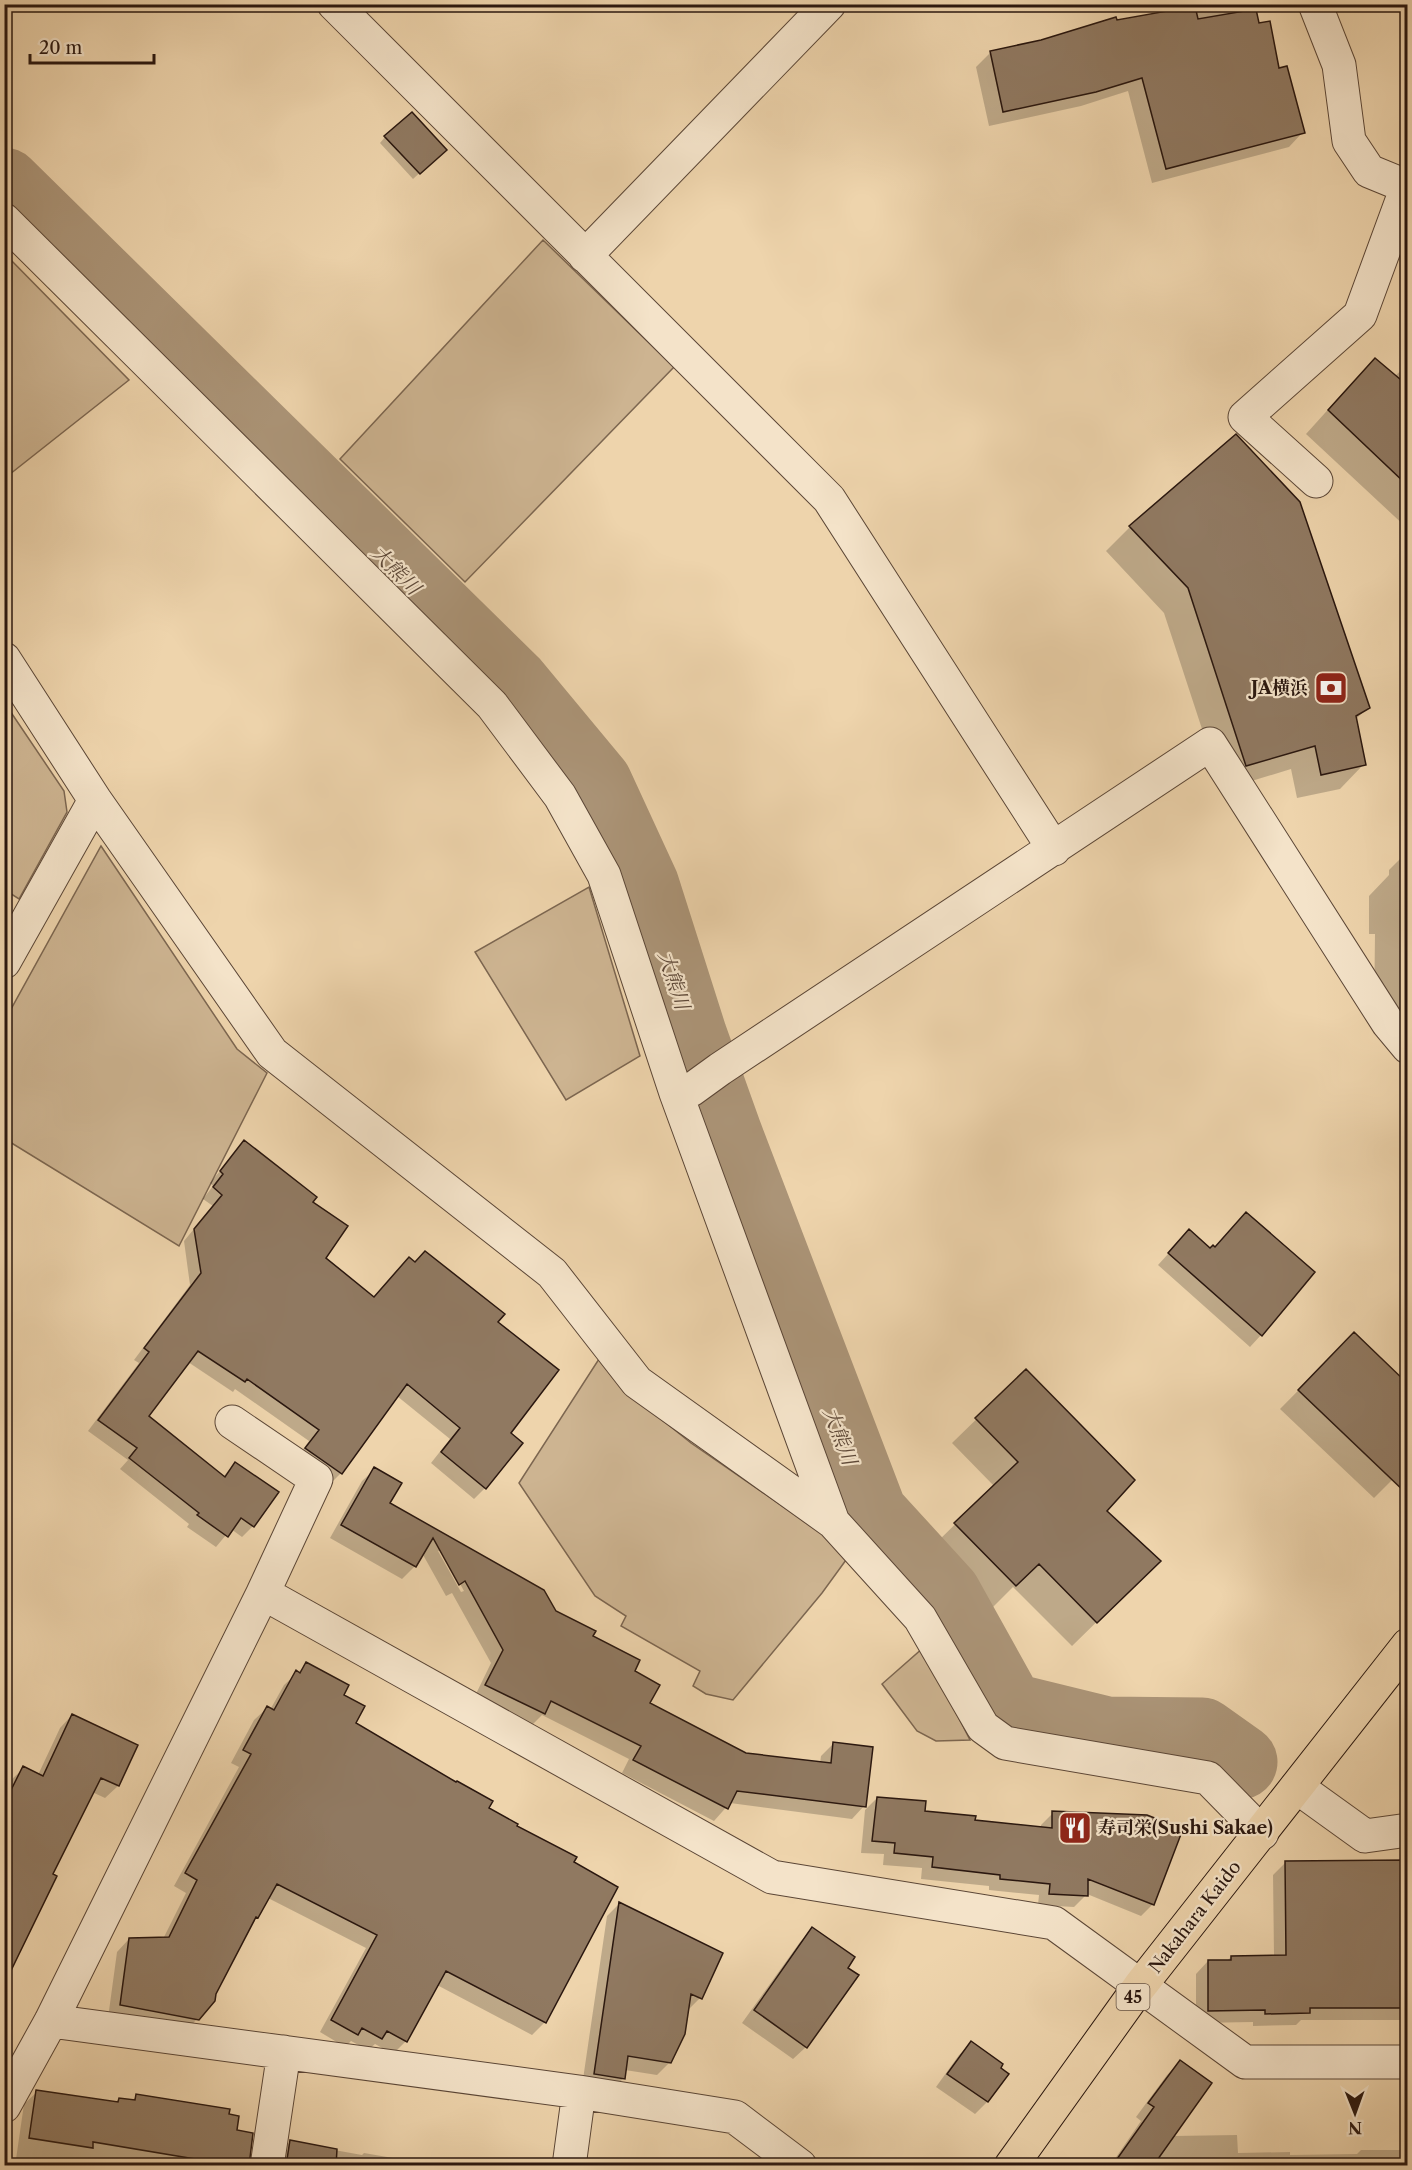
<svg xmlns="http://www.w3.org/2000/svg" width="1412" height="2170" viewBox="0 0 1412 2170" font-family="'Libre Caslon Text','Noto Serif JP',serif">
  <rect width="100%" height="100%" fill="#eed4ac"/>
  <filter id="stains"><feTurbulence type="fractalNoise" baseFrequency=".00333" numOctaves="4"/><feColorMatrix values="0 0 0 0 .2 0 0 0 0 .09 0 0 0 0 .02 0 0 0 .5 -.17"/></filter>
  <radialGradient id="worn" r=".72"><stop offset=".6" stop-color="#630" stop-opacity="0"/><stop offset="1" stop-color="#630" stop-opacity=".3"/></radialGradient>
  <path fill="#cdb491" stroke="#7c6650" stroke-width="1.5" d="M543 240 674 367 465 582 340 459Z
    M5 254 129 380 5 478Z
    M4 702 64 791 67 812 19 899 5 890Z
    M101 846 237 1049 267 1073 179 1246 5 1139V1020Z
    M589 887 640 1056 566 1100 475 952Z
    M599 1359 631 1395 691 1443 823 1534 846 1560 822 1593 733 1700 706 1694 693 1686 700 1671 621 1626 626 1616 595 1596 519 1483Z
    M923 1648 970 1740 936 1741 917 1731 882 1684Z"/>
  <path fill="#0003" fill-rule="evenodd" d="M1191 4H1253L1258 24 1303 132 1289 147 1152 183 1128 91 1081 106 989 126 976 67 990 53 1041 42 1116 22 1192 8Z
    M385 137 439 155 413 179 380 143Z
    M1408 364V529L1306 434 1352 383 1395 376Z
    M1236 437 1368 707 1355 720 1364 764 1340 789 1297 798 1291 769 1222 790 1164 613 1106 551 1130 527Z
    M1408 851V1017H1374L1375 934H1369V896L1389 875V870Z
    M244 1142 311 1203 324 1258 373 1298 496 1322 508 1434 485 1488 474 1499 431 1463 450 1439 397 1396 341 1473 330 1484 296 1459 309 1441 235 1389 233 1392 188 1362 147 1417 223 1477 235 1463 277 1493 253 1526 242 1537 231 1529 216 1547 187 1527 189 1524 120 1469 128 1460 88 1431 139 1363 134 1360 190 1285 184 1241 213 1206 203 1199 213 1186 210 1183Z
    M1178 1243 1285 1309 1250 1347 1158 1265Z
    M1354 1334 1408 1385V1464L1374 1498 1280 1409Z
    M1026 1371 1105 1511 1159 1561 1072 1646 1013 1587 991 1609 931 1548 994 1486 952 1443Z
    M375 1469 388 1503 591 1636 633 1672 648 1704 746 1754 820 1763 821 1756 834 1743 864 1806 852 1819 730 1803 714 1821 622 1773 629 1759 542 1715 531 1726 474 1698 491 1663 452 1593 446 1596 422 1553 415 1566 402 1579 330 1538 362 1481ZM438 1551H442L464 1591 461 1592Z
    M307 1664 341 1696 354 1724 515 1827 616 1888 544 2023 532 2035 437 1985 406 2041 393 2054 375 2044 368 2050 351 2041 345 2047 320 2032 366 1948 268 1898 197 2019 185 2032 108 2018 117 1952 129 1939H163L186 1893 174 1886 239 1767 231 1763 254 1720 267 1708 270 1710 284 1685Z
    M72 1715 136 1746 118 1786 105 1798 92 1792 4 1969V1794L11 1780 24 1768 38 1775 60 1728Z
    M877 1798 923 1812 974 1822 1041 1828V1825L1053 1813 1153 1904 1141 1916 1087 1894 1074 1907 1038 1905 1039 1895 989 1890V1886L921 1879 922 1868 883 1865 884 1854 861 1853 865 1810Z
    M1408 1861V2020H1301L1296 2025 1253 2026V2022L1196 2023V1974L1208 1961H1227L1231 1957 1274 1956 1273 1875 1285 1863Z
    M619 1904 700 1998 687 2011 670 2062 657 2075 625 2070 624 2078 611 2090 582 2086 607 1916Z
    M813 1929 806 2047 793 2059 742 2023 800 1942Z
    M971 2043 1007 2074 987 2102 975 2114 936 2087 959 2055Z
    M1180 2062 1173 2136 1237 2135 1238 2153 1290 2152V2155L1357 2154 1361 2150H1408V2166H1110L1141 2121 1136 2117 1167 2075Z
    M37 2092 115 2103 119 2099 131 2101 137 2096 228 2116 248 2166H15L24 2104Z
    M290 2142 362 2155 364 2153 439 2166H276L278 2154Z"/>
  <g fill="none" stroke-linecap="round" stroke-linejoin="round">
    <path stroke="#ab9477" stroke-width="75" d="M4 185 512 684 595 784 642 886 690 1037 724 1132 870 1514 944 1595 1008 1710 1106 1734 1202 1735 1240 1762"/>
  </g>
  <path fill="#907961" stroke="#2a170f" stroke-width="1.5" d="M1195 6 1198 19 1256 9 1259 23 1270 21 1279 68 1287 66 1305 133 1166 169 1142 78 1096 92 1003 112 990 51 1041 40 1116 17 1117 20Z
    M412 112 447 150 420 174 384 136Z
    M1375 358 1407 385V485L1328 410Z
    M1236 434 1300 502 1370 708 1356 716 1366 765 1321 775 1315 746 1246 766 1188 588 1129 526Z
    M244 1140 317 1197 313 1202 348 1226 326 1258 374 1297 409 1257 415 1262 425 1251 505 1314 498 1322 559 1370 511 1433 523 1443 486 1489 441 1452 460 1428 407 1384 342 1474 305 1448 319 1430 247 1379 245 1382 198 1351 149 1416 225 1477 235 1462 279 1492 254 1527 241 1518 228 1537 197 1515 199 1513 129 1458 137 1448 98 1420 149 1352 144 1348 201 1273 194 1229 222 1195 213 1187 223 1174 220 1171Z
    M1246 1212 1315 1272 1262 1336 1168 1253 1189 1229 1210 1248 1213 1245 1215 1247Z
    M1354 1332 1407 1383V1494L1298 1390Z
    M1026 1369 1135 1480 1107 1511 1161 1561 1097 1623 1039 1564 1016 1586 954 1523 1018 1462 975 1418Z
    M374 1467 402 1483 390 1503 544 1590 556 1611 596 1631 593 1636 640 1660 635 1671 660 1685 650 1703 746 1753 831 1763 833 1742 873 1747 866 1807 737 1791 728 1809 633 1760 641 1746 551 1701 545 1714 485 1685 503 1650 465 1581 459 1585 433 1538 416 1567 341 1525Z
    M306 1662 349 1685 344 1695 365 1706 356 1723 456 1782 457 1781 493 1801 489 1808 518 1824 517 1826 577 1857 574 1862 618 1887 546 2023 446 1971 407 2042 387 2031 382 2039 362 2028 358 2035 331 2020 377 1935 277 1884 258 1918 256 1917 216 1994 215 2001 199 2020 120 2005 129 1938 169 1937 197 1880 185 1873 251 1754 243 1750 267 1706 274 1710 296 1670 300 1673Z
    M72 1714 138 1745 119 1786 101 1778 53 1874 57 1876 4 1985V1804L23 1766 43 1776Z
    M877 1797 926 1801 925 1811 976 1816 975 1820 1052 1828V1811L1147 1815 1183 1829 1154 1905 1088 1879V1896L1049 1894 1050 1884 1000 1879V1875L932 1867 933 1857 894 1853 895 1843 872 1841Z
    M1407 1860V2008H1310V2013L1265 2014V2010L1208 2011V1960H1231V1956L1286 1955 1285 1861Z
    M619 1902 723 1953 702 1999 691 1994 685 2034 671 2063 628 2056 625 2079 594 2074Z
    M812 1927 855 1957 848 1968 859 1975 807 2048 754 2010Z
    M971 2041 1003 2064 1001 2068 1009 2074 988 2102 947 2074Z
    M1180 2060 1212 2083 1153 2166H1112L1154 2107 1148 2103Z
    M36 2090 118 2102 119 2098 135 2100 136 2094 230 2109 229 2114 239 2116 237 2130 253 2133 249 2166H237L93 2142V2148L29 2138Z
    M290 2140 337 2149 336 2166H286Z"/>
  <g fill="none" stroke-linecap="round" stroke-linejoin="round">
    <defs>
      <path id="minor" d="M334 4 829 499 1054 849
        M1315 4 1339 65 1349 141 1369 171 1408 187
        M4 220 492 705 560 796 604 875 676 1093 833 1522
        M585 256 829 4
        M1316 481 1245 417 1360 315 1407 187
        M4 659 95 800 272 1053 552 1273 637 1382 833 1522 920 1618 983 1727 1005 1743 1208 1778 1262 1833
        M4 962 95 800
        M676 1093 691 1090 720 1069 1210 744 1388 1023 1408 1047
        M232 1422 316 1479 263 1593
        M1297 1787 1365 1836 1408 1830
        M51 2021 579 2092 735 2117 800 2166
        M4 2106 51 2021 263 1593 772 1877 1054 1923 1245 2062H1408
        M267 2166 284 2052
        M569 2166 579 2092"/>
      <path id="major" d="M1011 2166 1140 1986 1408 1645"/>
    </defs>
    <use href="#minor" stroke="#5b4636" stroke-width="35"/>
    <use href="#major" stroke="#2a170f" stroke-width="35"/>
    <use href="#minor" stroke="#f4e3c9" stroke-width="33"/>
    <use href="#major" stroke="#eed4ac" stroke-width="33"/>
  </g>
  <defs>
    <symbol id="bank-square" viewBox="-11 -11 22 22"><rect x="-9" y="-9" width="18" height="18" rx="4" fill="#8f2418" stroke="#f4e3c9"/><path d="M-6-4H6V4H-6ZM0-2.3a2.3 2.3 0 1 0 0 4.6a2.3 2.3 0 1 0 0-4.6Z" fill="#fff"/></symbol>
    <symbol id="restaurant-square" viewBox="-11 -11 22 22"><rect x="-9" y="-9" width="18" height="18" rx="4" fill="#8f2418" stroke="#f4e3c9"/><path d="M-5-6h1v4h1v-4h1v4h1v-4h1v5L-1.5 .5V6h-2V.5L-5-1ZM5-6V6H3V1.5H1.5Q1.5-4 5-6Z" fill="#fff"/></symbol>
  </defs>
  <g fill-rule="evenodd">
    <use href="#bank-square" x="1312" y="669" width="38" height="38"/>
    <use href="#restaurant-square" x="1056" y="1809" width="38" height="38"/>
  </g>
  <g text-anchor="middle" stroke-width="4.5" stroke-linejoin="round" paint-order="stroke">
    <rect fill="#f4e3c9" stroke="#675447" stroke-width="1.5" x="1116.5" y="1984" width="33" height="26" rx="4.5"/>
    <g font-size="16" font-weight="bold" fill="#2a170f">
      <text x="1133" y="2003">45</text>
    </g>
    <g font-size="18" font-weight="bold" fill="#2a170f" stroke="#f4e3c9" text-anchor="end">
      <text x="1308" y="694">JA横浜</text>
      <text x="1098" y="1834" text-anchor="start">寿司栄(Sushi Sakae)</text>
    </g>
    <g font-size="18" fill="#2a170f" stroke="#f4e3c9">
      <text transform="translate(1195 1917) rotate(-52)" y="6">Nakahara Kaido</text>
    </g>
    <g font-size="20" font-style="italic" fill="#5e4939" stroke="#f4e3c9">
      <text transform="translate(396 570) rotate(45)" y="7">大熊川</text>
      <text transform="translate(674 980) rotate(72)" y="7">大熊川</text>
      <text transform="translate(840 1436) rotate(69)" y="7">大熊川</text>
    </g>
  </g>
  <rect width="1412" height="2170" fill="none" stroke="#eed4ac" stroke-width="24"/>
  <rect x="6" y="6" width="1400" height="2158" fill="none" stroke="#2a170f" stroke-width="3"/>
  <rect x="12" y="12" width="1388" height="2146" fill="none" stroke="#2a170f" stroke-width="1.5"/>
  <g transform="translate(1355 2113) rotate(179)" stroke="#f4e3c9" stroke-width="4.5" paint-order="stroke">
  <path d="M0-4.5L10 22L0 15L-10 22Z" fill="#2a170f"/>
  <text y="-9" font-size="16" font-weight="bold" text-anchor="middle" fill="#2a170f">N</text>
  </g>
  <path d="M30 54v9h124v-9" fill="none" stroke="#2a170f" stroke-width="3"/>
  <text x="39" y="54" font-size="18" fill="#2a170f" stroke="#f4e3c9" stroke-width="4.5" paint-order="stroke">20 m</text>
  <rect width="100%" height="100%" filter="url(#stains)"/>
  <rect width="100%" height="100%" fill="url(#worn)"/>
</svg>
